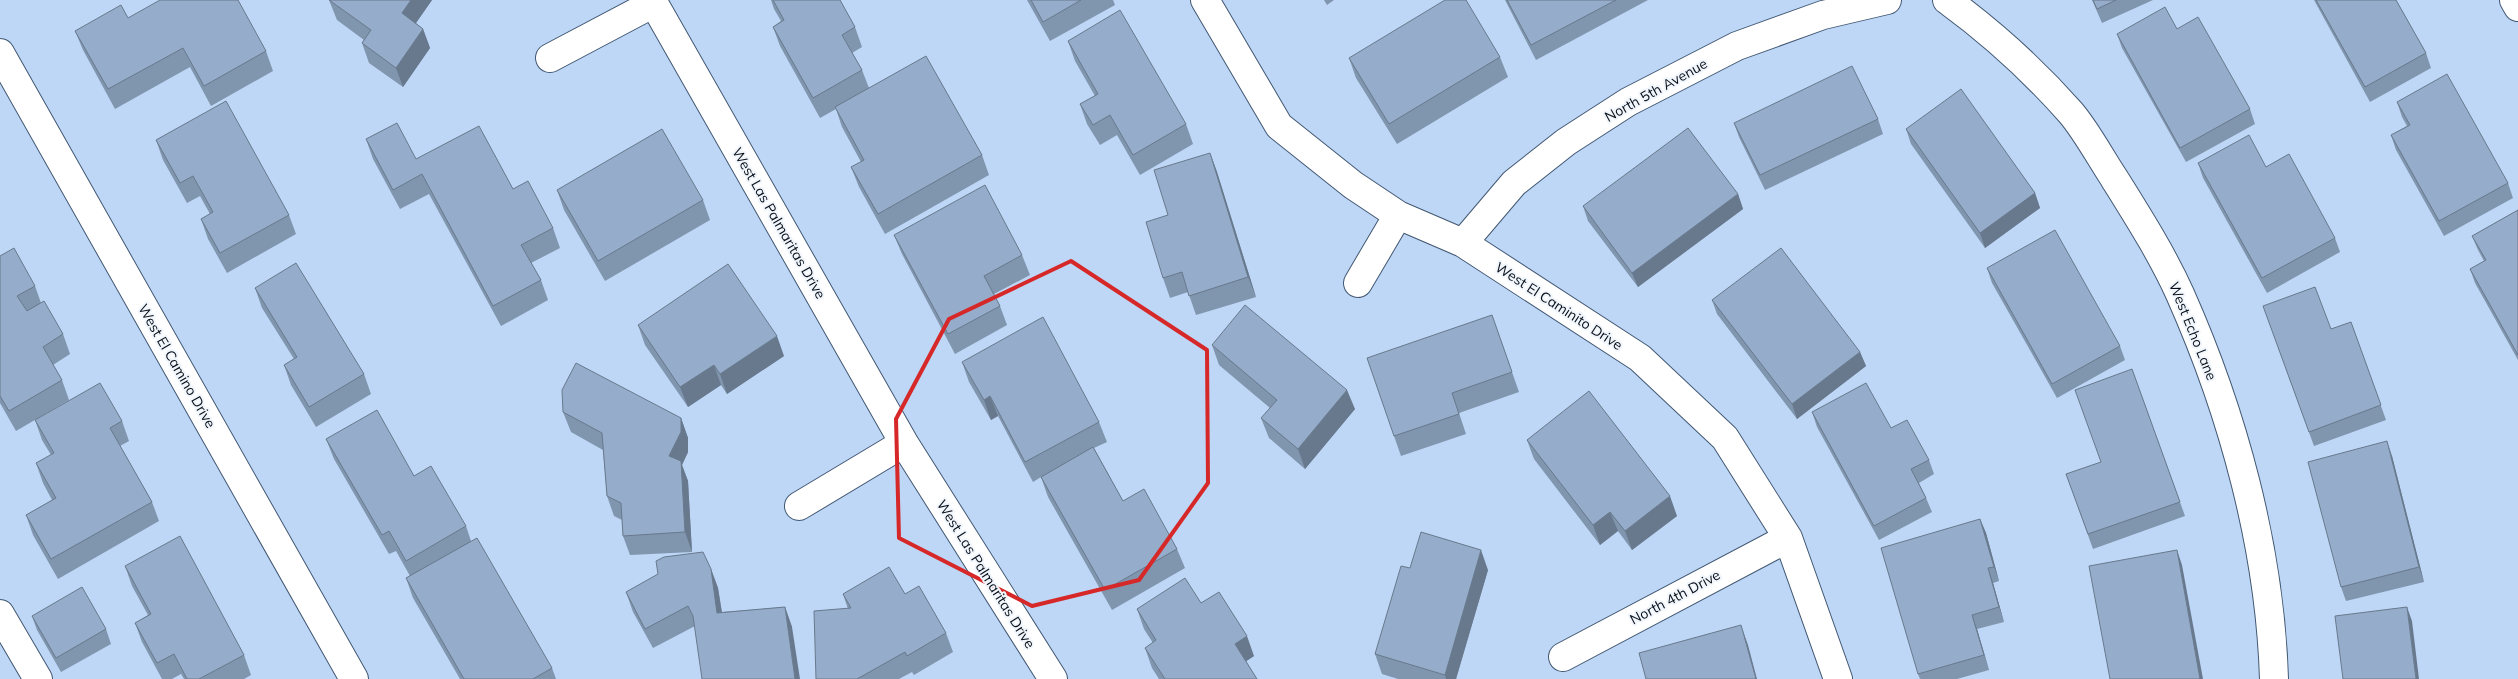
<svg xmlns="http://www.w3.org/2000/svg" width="2518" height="679" viewBox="0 0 2518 679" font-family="Mulish,sans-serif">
  <rect width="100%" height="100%" fill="#bed7f6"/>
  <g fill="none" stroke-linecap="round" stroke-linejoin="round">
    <defs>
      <path id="minor" d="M652 0 904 443 1053 679
        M1205 0 1279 126 1353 185 1398 215 1463 243 1640 358 1725 438 1788 538 1838 679
        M1947 0C1992 33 2034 71 2071 113 2087 132 2100 157 2114 178 2137 215 2162 254 2180 294 2233 413 2270 548 2274 679
        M2514 0 2518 7
        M0 53 354 679
        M550 58 654 3
        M1463 243 1514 183 1566 142 1628 102 1737 46 1823 15 1887 0
        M1358 283 1398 215
        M799 506 904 443
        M0 614 38 679
        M1563 657 1788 538"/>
    </defs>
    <use href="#minor" stroke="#425872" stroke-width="30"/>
    <use href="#minor" stroke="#fff" stroke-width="28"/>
  </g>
  <path fill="#8095ae" d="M329 0H432L416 23 423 29 430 48 403 87 369 63 362 43 364 40 337 20Z
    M771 0H840L855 27 862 47 852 53 862 70 869 88 982 155 989 175 885 234 859 187 851 167 861 162 842 127 836 109 820 118 780 46 773 27 781 21 774 9Z
    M1027 0H1113L1115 5 1050 41Z
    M1324 0H1334L1327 5Z
    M1505 0H1648L1536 60Z
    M2092 0H2153L2102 23Z
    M2314 0H2396L2426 53 2431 68 2370 102Z
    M128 18 266 51 273 71 211 106 190 67 115 109 83 50 75 31Z
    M2177 29 2250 109 2255 124 2186 162 2122 48 2117 34Z
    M1068 41 1186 124 1193 144 1140 175 1117 135 1100 145 1087 124 1080 104 1095 96 1075 61Z
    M1500 57 1508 77 1397 144 1356 78 1349 58Z
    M2397 102 2508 183 2513 198 2444 236 2396 150 2391 135 2407 126 2402 117Z
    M1878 119 1883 134 1765 190 1739 137 1734 123Z
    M1906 129 2035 193 2040 208 1985 248 1911 144Z
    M366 139 416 159 553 228 560 248 531 263 541 280 548 300 501 326 429 194 400 209 373 159Z
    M156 140 289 215 296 234 227 273 208 239 201 219 210 214 200 196 187 203 163 160Z
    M1210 153 1217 172 1256 297 1196 315 1188 292 1170 298 1163 278 1168 215Z
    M2198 163 2266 167 2335 238 2340 252 2267 293 2203 178Z
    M557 190 703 200 710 220 605 281 564 210Z
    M1738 194 1743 209 1638 287 1588 221 1583 206Z
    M2518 210V360L2475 283 2470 269 2484 261 2478 250 2472 236Z
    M894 235 1022 255 1030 275 994 294 1000 306 1007 325 955 354 902 254Z
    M0 256 35 286 41 303 63 334 70 354 53 365 62 380 69 400 16 431 0 403Z
    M1987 268 2120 346 2125 360 2057 398 1992 283Z
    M255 288 364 374 371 394 316 427 291 385 284 365 294 359 262 308Z
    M1712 300 1860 352 1866 366 1797 419 1717 314Z
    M2263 306 2331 329 2351 322 2386 420 2314 446Z
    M1492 315 1519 392 1459 413 1466 434 1401 456 1394 436Z
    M638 325 784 356 727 394 721 385 688 407 645 345Z
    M1212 345 1355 409 1305 469 1269 438 1261 418 1270 408 1219 365Z
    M962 362 1099 422 1107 442 1094 448 1123 501 1177 549 1185 568 1112 610 1048 497 1041 477 1033 482 998 416 991 420 969 382Z
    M2132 369 2185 516 2093 549 2066 474 2101 462Z
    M563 412 681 418 688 438V452L682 465 688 481 692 552 630 555 623 536 622 520 614 516 607 496 603 450 571 432Z
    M1812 412 1891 428 1929 460 1934 474 1919 483 1926 498 1932 512 1879 540 1817 427Z
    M35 420 122 421 129 441 120 446 152 502 159 521 58 579 33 535 26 515 52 500 43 483 36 463 51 455 42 440Z
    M326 439 414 476 466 526 471 541 552 668 556 679H460L413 598 406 578 410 576 396 551 389 554 334 459Z
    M1527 440 1677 516 1632 550 1618 531 1600 545 1534 459Z
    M2392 456 2424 582 2346 601 2341 587Z
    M1980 519 1986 533 1999 581 1993 583 2004 622 1977 629 1989 670 1957 679H1920L1918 674Z
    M125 566 244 655 251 675 244 679H184L181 674 172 679H162L142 642 135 623 148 615 132 586Z
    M1410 568 1488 570 1456 679H1398L1382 674 1375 654Z
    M711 569 718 588 722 612 785 607 792 627 695 626 653 648 633 612 626 592Z
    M843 594H905L946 633 953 652 914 675 912 672 899 679H816L848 609Z
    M1201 603 1254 656 1246 661 1257 679H1159L1152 668 1145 648 1153 643 1144 629 1137 609Z
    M32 616 106 629 111 644 61 672 37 630Z"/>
  <path fill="#68798d" d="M411 0H432L409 33 402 13Z
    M423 29 430 48 403 87 396 68Z
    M1210 153 1217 172 1256 297 1248 277Z
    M2035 193 2040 208 1985 248 1980 233Z
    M1738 194 1743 209 1638 287 1632 273Z
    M777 336 784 356 727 394 720 374Z
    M1860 352 1866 366 1797 419 1792 404Z
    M714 365 721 385 688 407 680 387Z
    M1347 390 1355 409 1305 469 1298 449Z
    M990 396 998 416 991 420 984 400Z
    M681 418 688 438V452L682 465 688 481 692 552 685 532 669 456Z
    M2387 441 2392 456 2424 582 2419 567Z
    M1670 496 1677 516 1632 550 1625 531Z
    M1610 512 1618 531 1600 545 1593 525Z
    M1980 519 1986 533 1999 581 1994 567Z
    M1481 550 1488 570 1456 679H1446L1445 675Z
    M2177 550 2182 565 2203 679H2200Z
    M1988 568 1993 583 2004 622 1999 607Z
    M711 569 718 588 725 633 717 613Z
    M785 607 792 627 800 679H795Z
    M2407 607 2412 621 2419 679H2416Z
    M1972 615 1977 629 1989 670 1984 655Z
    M1741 625 1748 645 1757 679H1756Z
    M1247 636 1254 656 1242 664 1235 644Z"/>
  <path fill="#95adca" stroke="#68798d" d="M160 0H238L266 51 204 86 183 48 108 89 75 31 121 5 128 18Z
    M329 0H411L402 13 423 29 396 68 362 43 371 30Z
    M773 0H840L855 27 842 35 862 70 813 98 773 27 784 20Z
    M1031 0H1081L1043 22Z
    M1445 0H1466L1500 57 1389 124 1349 58Z
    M1507 0H1616L1531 45Z
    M2093 0H2116L2097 9Z
    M2316 0H2396L2426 53 2365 87Z
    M2165 7 2177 29 2198 17 2250 109 2180 148 2117 34Z
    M1120 10 1186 124 1133 155 1110 115 1093 125 1080 104 1098 94 1068 41Z
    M926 56 982 155 878 214 851 167 864 160 835 107Z
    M1852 66 1878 119 1760 175 1734 123Z
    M2447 74 2508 183 2439 221 2391 135 2410 125 2397 102Z
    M1961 89 2035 193 1980 233 1906 129Z
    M226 101 289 215 220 253 201 219 213 212 193 176 180 183 156 140Z
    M397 123 416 159 479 126 513 189 528 181 553 228 521 245 541 280 493 306 422 174 393 190 366 139Z
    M1688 128 1738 194 1632 273 1583 206Z
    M662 129 703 200 598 261 557 190Z
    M2249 135 2266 167 2289 154 2335 238 2262 278 2198 163Z
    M1210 153 1248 277 1189 296 1182 272 1163 278 1146 222 1168 215 1154 170Z
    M985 185 1022 255 984 276 1000 306 948 334 894 235Z
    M2518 210V355L2470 269 2486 260 2472 236Z
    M2055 230 2120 346 2052 384 1987 268Z
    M14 248 35 286 17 296 27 311 44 301 63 334 43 347 62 380 9 411 0 396V256Z
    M1781 248 1860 352 1792 404 1712 300Z
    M296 263 364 374 309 407 284 365 297 357 255 288Z
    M728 264 777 336 720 374 714 365 680 387 638 325Z
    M2315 287 2331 329 2351 322 2381 405 2309 432 2263 306Z
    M1245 305 1347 390 1298 449 1261 418 1277 400 1212 345Z
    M1492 315 1512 372 1452 393 1459 414 1394 436 1367 358Z
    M1043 317 1099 422 1025 462 990 396 984 400 962 362Z
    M576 363 681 418V432L669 456 681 461 685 532 623 536 621 503 607 496 602 433 563 412 562 390Z
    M2132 369 2180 502 2088 534 2066 474 2101 462 2075 390Z
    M100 383 122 421 110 428 152 502 51 559 26 515 56 498 36 463 54 453 35 420Z
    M1866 383 1891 428 1907 420 1929 460 1911 469 1926 498 1874 526 1812 412Z
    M1589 391 1670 496 1625 531 1610 512 1593 525 1527 440Z
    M377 410 414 476 431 466 466 526 406 561 389 531 382 535 326 439Z
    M2387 441 2419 567 2341 587 2308 462Z
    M1093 447 1123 501 1144 489 1177 549 1105 590 1041 477Z
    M1980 519 1994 567 1988 568 1999 607 1972 615 1984 655 1918 674 1881 548Z
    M1421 532 1481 550 1445 675 1375 654 1401 566 1410 568Z
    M180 536 244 655 199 679H187L174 654 157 663 135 623 151 614 125 566Z
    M477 538 552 668 533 679H464L406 578Z
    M2177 550 2200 679H2110L2089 566Z
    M703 552 711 569 717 613 785 607 795 679H702L693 616 688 606 645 629 626 592 658 574 656 561 664 557Z
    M889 567 905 594 919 586 946 633 907 656 905 652 857 679H816L814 611 851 608 843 594Z
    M1185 578 1201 603 1219 592 1247 636 1235 644 1257 679H1165L1145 648 1156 640 1137 609Z
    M82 587 106 629 56 658 32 616Z
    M2407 607 2416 679H2343L2335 616Z
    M1741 625 1756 679H1646L1639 653Z"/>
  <path fill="none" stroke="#d62828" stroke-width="4" stroke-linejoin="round" d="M1071 261 1207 350 1208 483 1139 580 1032 606 899 538 896 419 949 319Z"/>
  <g text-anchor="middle" stroke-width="4" stroke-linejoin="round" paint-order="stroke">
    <g font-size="14" fill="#060d17" stroke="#f1f6fc">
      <text transform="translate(1656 90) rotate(-29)" y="5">North 5th Avenue</text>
      <text transform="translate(779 223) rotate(60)" y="5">West Las Palmaritas Drive</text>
      <text transform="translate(1559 306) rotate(33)" y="5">West El Caminito Drive</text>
      <text transform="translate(2193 331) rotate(68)" y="5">West Echo Lane</text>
      <text transform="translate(177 366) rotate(60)" y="5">West El Camino Drive</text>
      <text transform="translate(986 574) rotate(58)" y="5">West Las Palmaritas Drive</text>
      <text transform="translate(1675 597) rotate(-28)" y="5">North 4th Drive</text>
    </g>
  </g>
</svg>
